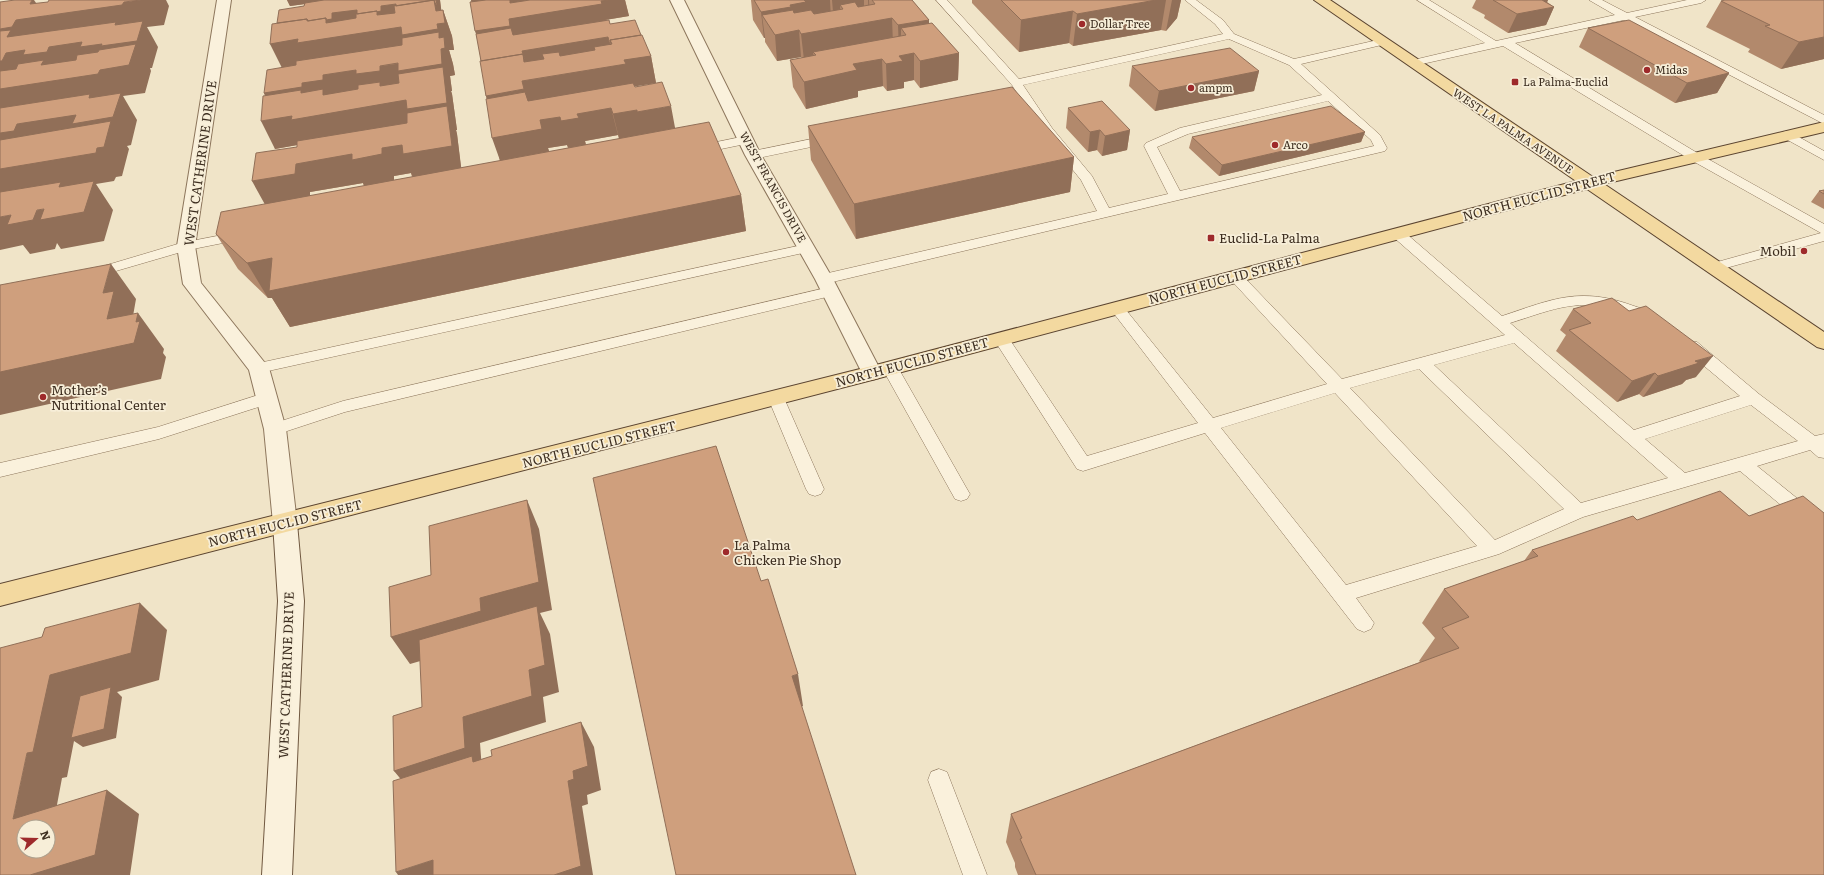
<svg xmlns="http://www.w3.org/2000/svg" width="1824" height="875" viewBox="0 0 1824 875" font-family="Literata,serif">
  <rect width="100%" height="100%" fill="#f0e4c8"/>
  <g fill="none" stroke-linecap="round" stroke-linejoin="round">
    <defs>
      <path id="lane" d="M936 0H947L1019 79 1223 34 1215 24 1185 0H1196L1223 20 1234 34 1294 59 1382 39 1386 40 1387 42 1386 44 1301 64 1380 135 1387 148 1385 151 1381 152 824 284 819 282 817 279 819 276 824 274 1097 211 1081 180 1043 133 1012 85ZM1229 39 1289 65 1322 95 1180 128 1146 143 1144 146 1168 194 1109 208 1092 176 1052 128 1023 85ZM1328 101 1371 140 1374 146 1180 191 1157 147 1188 134Z
        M1417 0H1429L1496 41 1615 15 1589 0H1602L1627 13 1687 0H1706L1701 3 1635 17 1824 115V124L1624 20 1515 43 1699 154 1824 224V241L1715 271 1710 270 1708 267 1710 264 1821 233 1691 160 1503 46 1413 66 1409 65 1407 63 1409 61 1485 43Z
        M1788 131 1824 151V160L1784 138 1782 135 1784 132Z
        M831 135 835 136 837 139 835 142 753 159 749 158 747 155 749 152 753 151Z
        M746 136 750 137 752 140 750 143 697 154 693 153 691 150 693 147 697 146Z
        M1397 229 1402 230 1502 316C1553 299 1580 286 1634 306 1643 309 1656 312 1661 320L1658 324 1653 325C1639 321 1627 313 1613 309 1575 298 1546 312 1510 323L1634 430 1740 396 1685 350 1683 346 1685 342 1691 341 1697 342 1759 394 1815 436 1824 434V458L1818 457 1810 450 1757 466 1824 520V537L1817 535 1740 471 1583 517 1499 554 1356 598 1374 623 1371 629 1364 632 1357 629 1205 433 1083 471 1077 469 993 338 996 334 1001 333 1006 334 1087 456 1198 423 1112 311 1110 308 1112 305 1117 303 1122 305 1213 418 1327 384 1230 279 1228 276 1230 273 1235 271 1240 273 1342 379 1505 335 1392 236 1390 233 1392 230ZM1514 343 1668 478 1581 503 1434 365ZM1419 369 1564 509 1495 540 1350 388ZM1335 393 1477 546 1346 585 1221 428ZM1751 405 1798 441 1685 473 1645 439Z
        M243 231 248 232 250 235 248 238 188 250 92 278 87 277 85 274 87 271 181 243Z
        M807 244 812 245 814 248 812 251 259 373 253 372 251 368 253 364 259 363Z
        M830 287 835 289 837 292 835 295 345 412 275 435 269 433 267 429 269 425 343 401Z
        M890 363 896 364 967 489 970 494 967 499 961 501 955 499 882 368 884 364Z
        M268 392 274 394 276 398 274 402 159 439 0 477V463L158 427Z
        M776 392 782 394 784 398 824 489 821 494 815 496 809 494 806 489 768 398 770 394Z
        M939 769 947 772 987 875H963L928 780 931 772Z"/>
      <path id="street" d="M217 0H231L195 246 201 283 269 368 286 429 297 523 293 530 285 532 277 530 273 523 264 429 249 370 183 284 177 246Z
        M670 0H684L761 155 833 279 882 373 879 378 872 380 865 378 862 373 815 279 745 155Z"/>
      <path id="secondary" d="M285 514 293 516 297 523 304 601 292 875H262L278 601 273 523 277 516Z"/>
      <path id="primary" d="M1314 0H1330L1593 177 1824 122V132L1604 184 1824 332V349L1817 347 1587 189 872 380 0 606V584L872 366 1576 181Z"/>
    </defs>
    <use href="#lane" stroke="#8d765c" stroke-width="1"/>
    <use href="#street" stroke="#8d765c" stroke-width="2"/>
    <use href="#secondary" stroke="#6f573f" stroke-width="2"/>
    <use href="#primary" stroke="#5b4430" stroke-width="2"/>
    <use href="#lane" fill="#faf1dc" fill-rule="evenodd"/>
    <use href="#street" fill="#faf1dc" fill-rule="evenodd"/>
    <use href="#secondary" fill="#faf1dc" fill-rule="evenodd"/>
    <use href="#primary" fill="#f3d9a0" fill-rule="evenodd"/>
  </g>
  <path fill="#b2896c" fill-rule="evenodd" d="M287 0H440L441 10H443L452 36 454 50H449L453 64 455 75 450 76 452 91H451L452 94 457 130H456L457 134 461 168 500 161 486 96 481 61 471 0H625L629 16 605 20 606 21 610 24 641 35 651 56 656 83 634 86 741 195 746 231 290 327 272 298H268L238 269 216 234 265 204 297 147V145L275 149 265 96 264 93 282 68 277 23 304 6 305 4 290 6ZM618 135 619 139 586 145 585 141ZM567 145 568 148 549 152 548 148ZM411 173 412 177 394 180V176ZM363 183 364 186 310 196V192Z
    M751 0H912L929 20V23L959 53 958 80 920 88 914 80 904 82V88L887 91 883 86 858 91V97L806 109 793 87 790 60 802 58 801 57 777 61 765 42V38H764L753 20Z
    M972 0H1181L1177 18 1166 31 1161 30 1073 46 1069 43 1019 52 972 3Z
    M1476 0H1548L1547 2 1554 7 1546 25 1508 33 1484 18 1485 15 1472 8Z
    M1824 0V59L1781 69 1748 52 1750 49 1706 27 1721 1Z
    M1588 28 1729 73 1717 93 1675 103 1579 47Z
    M1132 66 1259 71 1254 91 1155 111 1129 86Z
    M1068 108 1130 130 1127 150 1102 156 1097 150 1088 152 1066 128Z
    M808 126 1074 157 1070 192 856 239 811 160Z
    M1365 132 1361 142 1219 176 1189 148 1192 137Z
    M1824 190V209L1811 202 1819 191Z
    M1573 309 1696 377 1686 380 1682 384 1643 397 1639 394 1617 402 1556 351 1566 335 1560 330Z
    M1749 516 1824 875H1018L1015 867V863L1006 842 1011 814 1420 662 1419 661 1435 638 1422 623 1444 589 1524 561 1532 550 1637 520Z"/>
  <path fill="#916f58" d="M32 0H34L45 16 124 2 141 0H166L169 6 164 25 147 27 158 47 152 68H150L151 71 145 93 123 96 137 120 131 145 127 146 129 149 122 176 116 177 114 181 96 184 113 210 104 241 61 249 57 243 55 249 30 254 23 245 0 250V217L44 209 78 213 0 202V133L17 124 93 104 0 119V29L16 20 30 4Z
    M287 0H352L313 3 290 6Z
    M434 0H440L443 23V10L452 36 454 50H449L453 64 455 75 450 76 452 91H451L452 94 457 130H456L457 134 462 174 415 182 411 173 394 176V183L365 188 363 183 310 192V203L268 210 252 181 296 164 382 148 450 131 303 144 275 149 261 121 277 118 264 93 302 83 323 75 442 57 283 70 270 44 307 21V19L332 13 396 4Z
    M471 0H527L528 4 601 1 609 0H625L629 16 605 20 606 23 481 50 475 31 509 19 477 18Z
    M803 0H830L831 20 799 30 801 57 777 61 775 35 762 15 765 38H764L761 12 790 5Z
    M832 0H864V14L843 9 840 5 841 22 834 24Z
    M868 0H869L870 20 869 21Z
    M1156 0H1166L1161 30 1073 46 1077 14Z
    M1172 0H1181L1177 18 1166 31Z
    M1536 0H1548L1544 9 1554 7 1546 25 1508 33 1517 14Z
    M1073 11 1069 43 1019 52 1021 20Z
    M892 18 893 45 816 55 813 52 814 59 804 60 801 34Z
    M929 20V46L906 35 901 28V51L899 52 898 25Z
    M608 37 612 56 597 59 594 47 597 59 546 67 542 54 546 67 528 70 530 78V80L625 64 624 62 616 63 612 44 643 39 646 56H651L656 83 631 87 632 91 531 108 536 129 532 116V117L495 124 486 96 524 89 522 81 529 80V78L488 85 482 66 524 59 523 54 524 59H525L522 51Z
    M1824 37V59L1781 69 1799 42Z
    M914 53V80L904 82V88L887 91 886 64 899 56Z
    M959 53 958 80 920 88V61Z
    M882 59 883 86 858 91V97L806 109 804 82 853 64Z
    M1259 71 1254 91 1155 111 1159 91Z
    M1729 73 1717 93 1675 103 1687 83Z
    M671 106 676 133 643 140 637 112Z
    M611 108 618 135 585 141 586 145 569 149 567 145 548 148 551 157 502 166 492 138 540 120Z
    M637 110 643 137 620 142 613 114Z
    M1100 130 1097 150 1088 152 1090 132Z
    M1130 130 1127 150 1102 156 1105 136Z
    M1365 132 1361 142 1219 176 1222 165Z
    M1074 157 1070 192 856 239 854 204Z
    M741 195 746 231 290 327 272 298H268L247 263 272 258Z
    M111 264 136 299 133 316 138 313 164 349 163 353 166 357 161 379 0 415V372L107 319 103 293Z
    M1713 356 1696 377 1686 380 1682 384 1643 397 1658 376 1695 361Z
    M1655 373 1639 394 1617 402 1632 381Z
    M527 500 539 529 552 610 540 613 550 634 559 692 543 697 546 722 480 743 482 770 414 795 394 771 463 717 496 639 410 664 391 637 480 598Z
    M140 603 167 630 159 680 117 692 122 697 116 738 83 747 74 741 67 777 62 778 50 842 13 819 27 753 50 675Z
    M798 674 803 706 797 708 792 676Z
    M581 722 594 747 601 790 587 795 588 804 582 806 593 875H554L568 781 573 771Z
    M107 790 139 814 130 875H30Z
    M433 860 446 875H398L396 872Z"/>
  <path fill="#cf9f7d" stroke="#916f58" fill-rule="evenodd" d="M15 0H32L30 4 48 2 49 0H141L124 2 122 5 16 20 12 27 0 29V2Z
    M324 0H434L396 6V4L381 6V11L377 12V11L357 14V10L332 13V19L326 20V18L308 21 307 19 277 23 279 10 304 6 305 3Z
    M434 0 436 11 443 10 445 23 437 24 438 29 402 35 401 27 297 43 298 39 270 44 272 24 307 19V21L326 18V23L356 18V14L377 11V15L395 13 394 6Z
    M434 0H436L437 5H436Z
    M486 0H510V3L530 0H609L601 1 602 4 509 19 510 26 475 31 470 2Z
    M754 0H804L806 2 790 5 791 7 761 12Z
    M872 0H912L929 20 898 25 892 18 801 34 799 30 775 35 762 15 793 10 794 13 811 10 814 14 843 9 840 5 855 2 858 7 875 4Z
    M1001 0H1156L1077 14 1073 11 1021 20Z
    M1493 0H1542L1554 7 1517 14Z
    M1725 0H1824V37L1799 42 1765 26 1770 25 1721 1Z
    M609 20 610 24 635 20 641 35 610 40 611 44 610 45 608 37 522 51 525 59H524L523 54 481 61 476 34 511 28 513 35Z
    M1629 20 1729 73 1687 83 1588 28Z
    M143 21 137 41 101 46 102 44 80 47 82 42 49 47 47 52 23 55 25 50 6 53 2 61H0V31L11 30 7 37 116 22 115 25Z
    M932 23 959 53 920 61 914 53 899 56 903 61 886 64 882 59 853 64 857 70 804 82 790 60 816 55 813 52 906 35 901 28Z
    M439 32V38L444 37 445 48 441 49 442 64 398 71V63L380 66V71L356 74V70L323 75V80L302 83V87L264 93 267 70 296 65V61L402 45V38Z
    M642 35 651 56 624 60 626 64 522 81 524 89 486 96 480 61 523 54 524 62 544 59 542 54 559 52 560 56 595 50 594 47 612 44 610 40Z
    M136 44 129 65 100 70 98 74 0 89V71L16 69 18 64 44 60 41 65 76 60 77 55 98 52 99 50Z
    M1230 48 1259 71 1159 91 1132 66Z
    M443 67 447 103 407 109 406 100 291 120 292 116 261 121 263 96 301 90V93L323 89V95L358 89V85L380 82V86L399 83 398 74Z
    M662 82 671 106 637 112V110L613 114 611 108 577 114 579 118 561 121 560 117 540 120 542 129 492 138 486 99 525 92 528 101 633 83 635 87Z
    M1012 87 1074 157 854 204 808 126Z
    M121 93 113 117 72 124 76 115 17 124 14 131 0 133V108L90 94 89 98Z
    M1102 101 1130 130 1105 136 1100 130 1090 132 1068 108Z
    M447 106 452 146 403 154 402 145 382 148V154L352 160V154L296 164 295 174 252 181 256 153 297 147V141L407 123V113Z
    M1331 106 1365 132 1222 165 1192 137Z
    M111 121 104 147 97 148 96 153 0 169V140Z
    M709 122 741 195 269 291 272 258 247 263 216 234 221 212Z
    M94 181 84 212 40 220 44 209 37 210 33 220 7 225 11 215 0 217V192L61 182 59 187Z
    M1824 190V194L1819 191Z
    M111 264 103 293 114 291 107 319 138 313 136 322 140 321 134 343 0 372V285Z
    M1612 298 1629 311 1646 306 1713 356 1695 361 1699 363 1658 376 1655 373 1632 381 1569 330 1591 323 1573 309Z
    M716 446 761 581 768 579 798 674 792 676 856 875H676L593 478Z
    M1720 491 1749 516 1803 496 1824 513V875H1036L1020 839 1022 838 1011 814 1459 648 1442 628 1469 617 1444 589 1538 556 1532 550 1633 516 1637 520Z
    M527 500 539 582 480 598 481 611 391 637 389 587 431 575 429 526Z
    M140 603 131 653 50 675 33 752 27 753 13 819 107 790 95 855 30 875H0V648L42 637 45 628ZM24 827H48V851H24Z
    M537 606 545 665 529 670 532 696 463 717 465 748 394 771 393 716 422 707 419 640Z
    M111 687 104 729 71 738 80 696Z
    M581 722 588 766 573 771 574 779 568 781 581 866 554 875H433V860L396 872 393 781 472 756 473 762 492 756 491 750Z"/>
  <g fill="#9e2a2b" stroke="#f7eed8" stroke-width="1.5">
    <circle cx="1082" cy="24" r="4"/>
    <circle cx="1647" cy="70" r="4"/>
    <rect x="1511" y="78" width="8" height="8" rx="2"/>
    <circle cx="1191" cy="88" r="4"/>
    <circle cx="1275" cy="145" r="4"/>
    <rect x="1207" y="234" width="8" height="8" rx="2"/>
    <circle cx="1804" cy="251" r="4"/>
    <circle cx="43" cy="397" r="4"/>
    <circle cx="726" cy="552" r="4"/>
  </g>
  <g text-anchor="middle" stroke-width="3.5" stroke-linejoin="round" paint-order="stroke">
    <g font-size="11" fill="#3d2e20" stroke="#f7eed8" text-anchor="start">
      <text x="1090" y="28">Dollar Tree</text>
      <text x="1655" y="74">Midas</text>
      <text x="1523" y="86">La Palma-Euclid</text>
      <text x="1199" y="92">ampm</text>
      <text x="1283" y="149">Arco</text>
    </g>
    <g font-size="11" fill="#3d2e20" stroke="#f7eed8">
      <text transform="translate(1513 131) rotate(34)" y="4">WEST LA PALMA AVENUE</text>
      <text transform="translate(773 187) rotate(61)" y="4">WEST FRANCIS DRIVE</text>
    </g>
    <g font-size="13" fill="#3d2e20" stroke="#f7eed8">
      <text transform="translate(200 163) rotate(-82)" y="5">WEST CATHERINE DRIVE</text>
      <text transform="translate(1539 196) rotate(-15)" y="5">NORTH EUCLID STREET</text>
      <text transform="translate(1225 279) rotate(-15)" y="5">NORTH EUCLID STREET</text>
      <text transform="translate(912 362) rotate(-15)" y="5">NORTH EUCLID STREET</text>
      <text transform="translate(599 444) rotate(-14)" y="5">NORTH EUCLID STREET</text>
      <text transform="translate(285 523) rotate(-14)" y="5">NORTH EUCLID STREET</text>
      <text transform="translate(286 675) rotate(-88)" y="5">WEST CATHERINE DRIVE</text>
    </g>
    <g font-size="13" fill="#3d2e20" stroke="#f7eed8" text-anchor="start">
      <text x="1219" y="243">Euclid-La Palma</text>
      <text x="1796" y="256" text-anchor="end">Mobil</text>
      <text x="51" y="395">Mother’s<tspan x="51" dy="15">Nutritional Center</tspan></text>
      <text x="734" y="550">La Palma<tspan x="734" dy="15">Chicken Pie Shop</tspan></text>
    </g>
  </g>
  <g transform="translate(36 839) rotate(70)"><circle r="19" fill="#f7eed8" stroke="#ada18e"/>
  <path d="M0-3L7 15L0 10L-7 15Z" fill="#9e2a2b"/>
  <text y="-6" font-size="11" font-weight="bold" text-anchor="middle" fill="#3d2e20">N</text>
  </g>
</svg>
